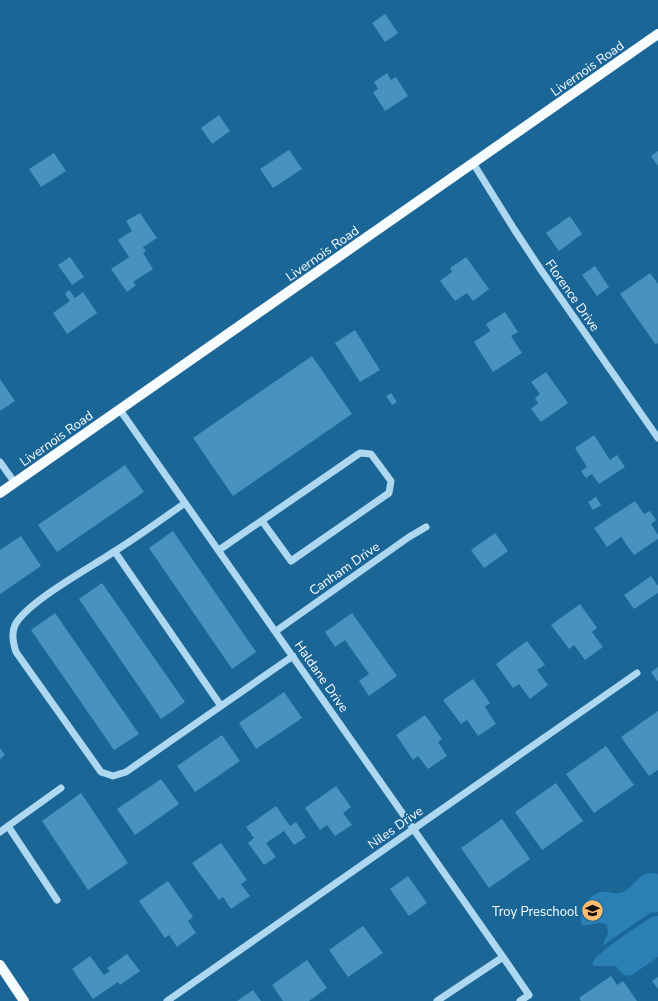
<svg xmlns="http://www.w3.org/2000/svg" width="658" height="1001" viewBox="0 0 658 1001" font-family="'Nunito Sans',sans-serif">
  <rect width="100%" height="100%" fill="#1a6697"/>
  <path fill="#2a80b4" d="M650 873 658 874V912L650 913 602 946 608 933 607 925C599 919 591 927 582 925 577 913 588 893 602 892 609 891 615 896 623 892 634 887 637 875 650 873Z
    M658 916V957L632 975C623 977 620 972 616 966H594L592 964C594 954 641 924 652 917Z"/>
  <path fill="#4792bf" d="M385 14 398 33 385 42 372 23Z
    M387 73 391 80 396 77 408 96 385 111 373 92 378 89 374 82Z
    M219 115 230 131 212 144 201 128Z
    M289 150 302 169 273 188 260 169Z
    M658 151V166L651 156Z
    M54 153 66 171 41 187 29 169Z
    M140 213 157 238 143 247 146 251 143 253 153 269 133 282 136 285 127 292 111 269 129 257 118 240 132 231 126 221Z
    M570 216 582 234 559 251 546 233Z
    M70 257 84 277 72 285 58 265Z
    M466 257 489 289 473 301 467 293 455 301 440 281 452 272 450 268Z
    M595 266 609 287 597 296 582 275Z
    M650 273 658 284V343L656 345 620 294Z
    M69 290 75 298 83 292 97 313 67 334 53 313 70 301 65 294Z
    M505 312 518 332 511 336 522 353 493 372 474 342 490 331 486 324Z
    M355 330 380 370 360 382 335 343Z
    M312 356 352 414 233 496 193 438Z
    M546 372 568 403 541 422 531 409 538 403 535 398 540 394 531 382Z
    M0 379 15 401 0 411Z
    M391 393 397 402 392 405 386 396Z
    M594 435 610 460 617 455 625 467 599 484 592 474 586 478 581 471 587 467 575 448Z
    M125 465 144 492 57 552 38 525Z
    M596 497 601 505 593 510 588 502Z
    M635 501 644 514 650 511 656 520 651 524 658 535V539L634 555 621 537 607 547 594 528Z
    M173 531 256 652 232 669 149 548Z
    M495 533 508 551 484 568 471 550Z
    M21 536 41 566 0 594V550Z
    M651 576 658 586V593L634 609 624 595Z
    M102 583 185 702 161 719 79 599Z
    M580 604 597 628 592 632 603 647 585 660 574 645 569 649 551 625Z
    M55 613 139 734 114 750 31 630Z
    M352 613 397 676 369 696 359 681 369 674 345 640 335 647 325 632Z
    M527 641 545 665 537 670 548 685 530 699 519 684 513 688 496 664Z
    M658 667V682L651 672Z
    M473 679 490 703 485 707 496 724 478 736 467 720 461 724 443 700Z
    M284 692 302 718 256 749 239 723Z
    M658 711V770L649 776 621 737Z
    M425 715 442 739 438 742 447 756 428 769 418 756 413 760 396 735Z
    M222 735 240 761 195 792 177 766Z
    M606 746 634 785 594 813 566 774Z
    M0 748 5 755 0 759Z
    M161 779 179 804 135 835 117 809Z
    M556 783 583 821 542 850 515 812Z
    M336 786 351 807 343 813 352 825 335 836 327 825 320 830 305 808Z
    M81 793 128 863 88 890 42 821Z
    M276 806 290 826 296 822 306 837 294 845 284 831 266 843 276 857 264 865 248 843 254 838 246 827Z
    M502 819 530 859 489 888 461 848Z
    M221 843 247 880 241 884 250 896 231 909 223 897 219 900 192 863Z
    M408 876 427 903 409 916 390 889Z
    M168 881 193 917 188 921 196 933 177 947 169 935 165 938 139 901Z
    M363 926 383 953 348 977 329 950Z
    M127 954 140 971 120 985 118 982 93 999 72 969 90 956 104 975 110 971 107 968Z
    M307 960 327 988 309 1001H283L272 985Z
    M611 976 617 985 623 981 637 1001H581L579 998Z
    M658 977V989L652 981Z
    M253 990 261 1001H237Z"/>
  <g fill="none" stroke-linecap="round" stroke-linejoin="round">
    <path stroke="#aed7f0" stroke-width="7" d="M473 163 514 229 541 270 658 438
      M120 410 503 957
      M0 462 15 483
      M185 503C162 519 139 536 115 551 90 568 28 601 15 625 11 634 13 643 16 652L101 772 113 776 126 772 293 656
      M219 550 360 453 371 454 391 481 389 493 291 561 262 521
      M115 552 221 706
      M276 631 409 537 426 527
      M8 826 61 788
      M0 832 8 826 57 900
      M167 1001 637 673
      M437 1001 503 957 529 995 520 1001"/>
    <path stroke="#f7fcff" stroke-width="10" d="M0 493 658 34
      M0 965 24 1001"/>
  </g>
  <defs>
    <symbol id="school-disc" viewBox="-11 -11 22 22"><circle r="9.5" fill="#ffbc6d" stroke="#1a6697"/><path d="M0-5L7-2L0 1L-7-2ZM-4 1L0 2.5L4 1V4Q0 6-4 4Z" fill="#111"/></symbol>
  </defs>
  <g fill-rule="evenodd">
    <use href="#school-disc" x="580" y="898" width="25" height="25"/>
  </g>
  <g text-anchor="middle" stroke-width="4" stroke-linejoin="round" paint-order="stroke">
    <g font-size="13" fill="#fff" stroke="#1a6697">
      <text transform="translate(587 68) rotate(-35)" y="5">Livernois Road</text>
      <text transform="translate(322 253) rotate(-35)" y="5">Livernois Road</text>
      <text transform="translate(573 295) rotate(55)" y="5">Florence Drive</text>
      <text transform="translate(56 438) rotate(-35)" y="5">Livernois Road</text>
      <text transform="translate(344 568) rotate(-35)" y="5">Canham Drive</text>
      <text transform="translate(322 676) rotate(55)" y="5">Haldane Drive</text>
      <text transform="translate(395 827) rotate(-35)" y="5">Niles Drive</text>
    </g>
    <g font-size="13" fill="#fff" stroke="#1a6697" text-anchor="end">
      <text x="578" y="916">Troy Preschool</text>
    </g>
  </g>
</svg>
